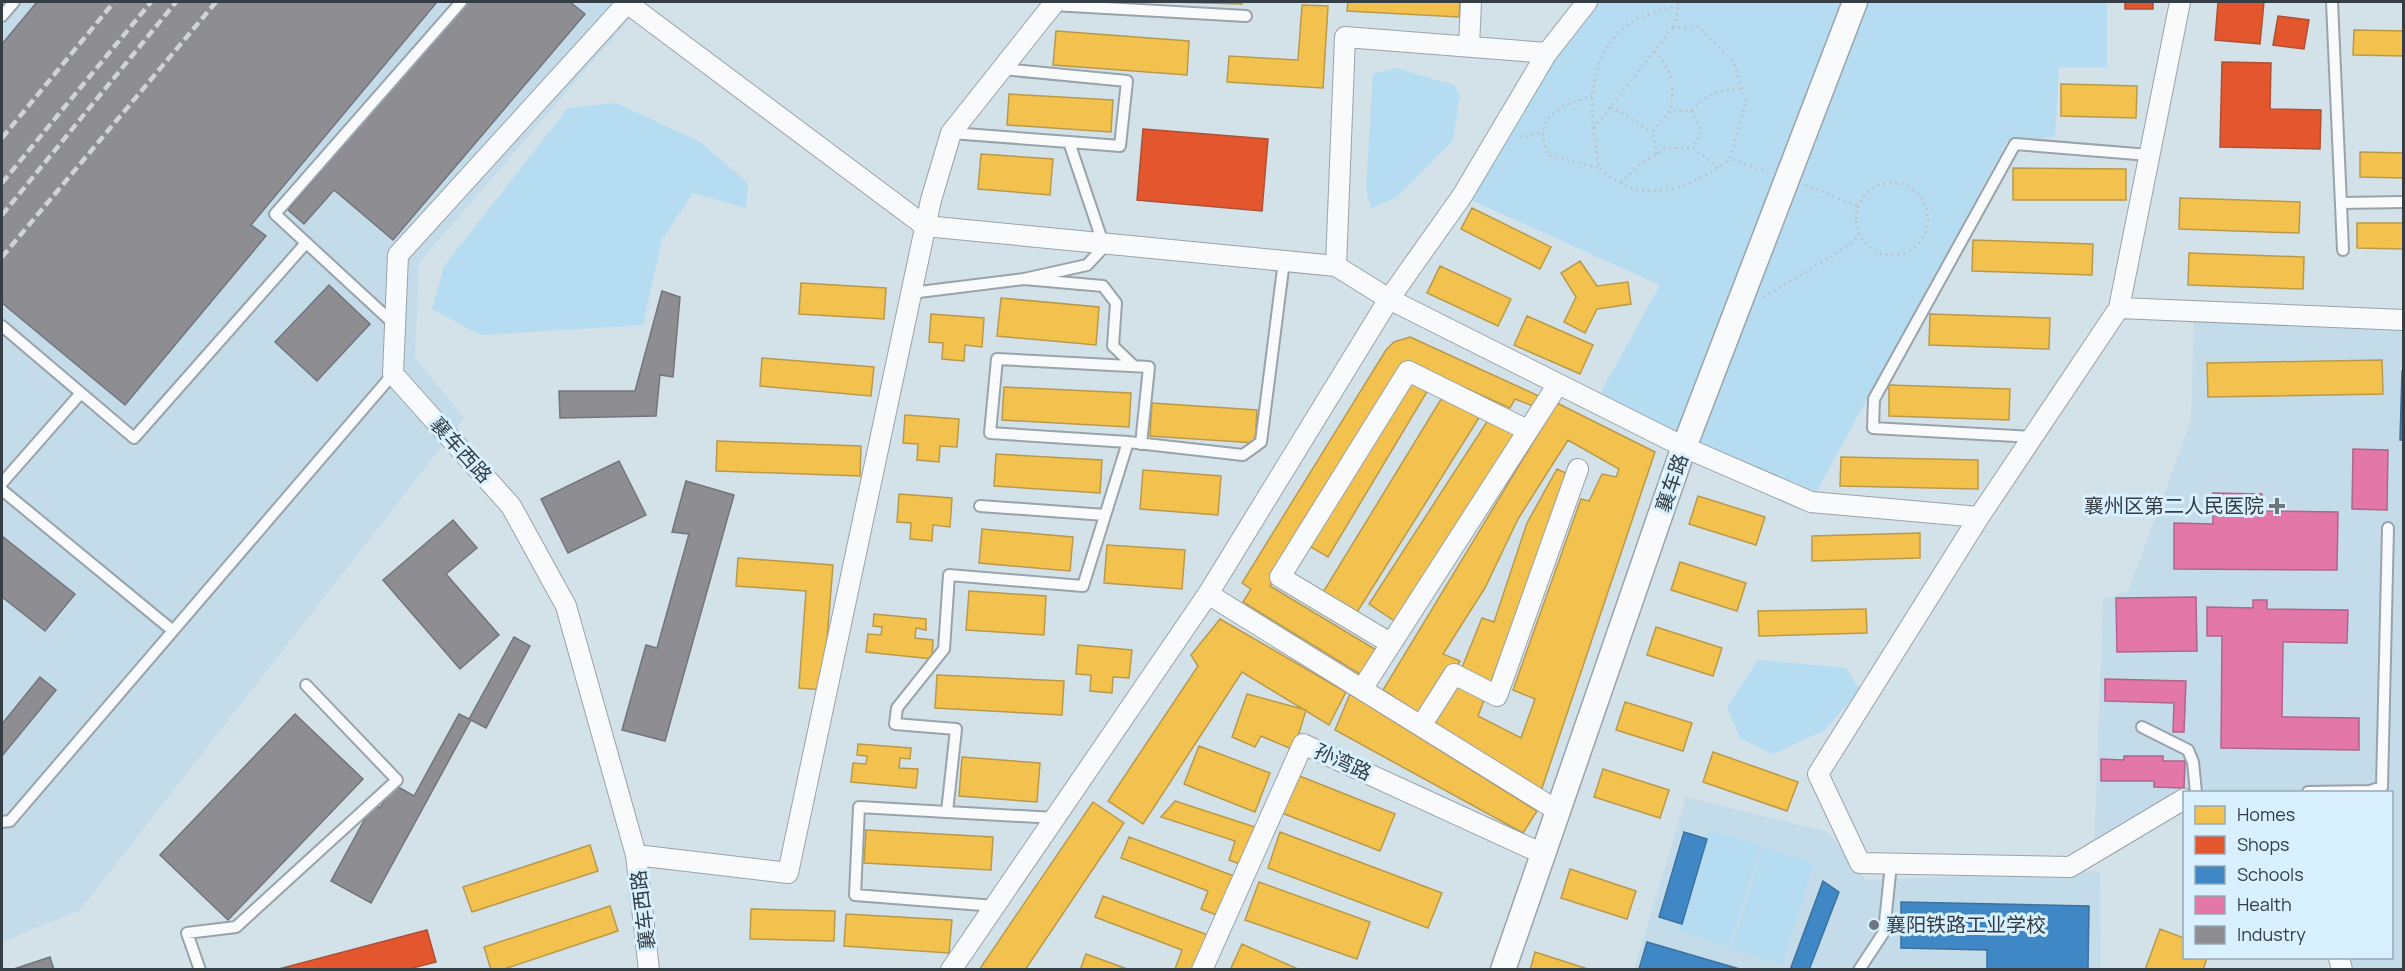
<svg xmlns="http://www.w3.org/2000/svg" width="2405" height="971" viewBox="0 0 2405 971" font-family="Manrope,'Noto Sans SC',sans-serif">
  <rect width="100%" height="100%" fill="#d3e1e9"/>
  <path fill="#c4dcea" d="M2 2H644L419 263 415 357 464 418 80 910 2 942Z
    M2194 311 2403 320V969H2342L2339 958H2392V792H2184L2094 852 2103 600 2128 591 2191 421Z
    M1686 797 1828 832 1866 880 2100 871 2101 969 1634 970Z"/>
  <path fill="#b6dcf2" d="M1587 2H2107V67H2059L2055 137 2008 140 1811 502 1595 403 1660 285 1462 196Z
    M1396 68 1454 85 1460 95 1453 140 1397 197 1371 208 1366 190 1373 74Z
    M616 103 700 142 748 183 746 208 693 193 662 239 643 325 480 335 432 309 444 266 568 108Z
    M1758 660 1846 668 1860 690 1825 730 1773 754 1740 738 1727 707Z
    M1710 830 1761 846 1729 947 1679 931Z
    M1763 847 1814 863 1782 964 1732 949Z"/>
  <path fill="#f2c14e" stroke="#b99a4b" stroke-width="1.5" d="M1169 2H1242V4Z
    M1348 2H1460L1459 17 1347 11Z
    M1302 5 1328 6 1323 88 1227 82 1229 56 1298 60Z
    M2354 30 2404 31V56L2353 55Z
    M1056 31 1189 41 1187 75 1053 65Z
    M2061 84 2137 86 2136 118 2061 116Z
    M1009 94 1113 100 1111 132 1007 125Z
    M2360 152 2404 153V178L2360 177Z
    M981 154 1053 159 1050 195 978 189Z
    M2013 168 2126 169V200H2013Z
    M2180 198 2300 202 2299 233 2179 229Z
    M1472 208 1551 247 1540 269 1461 229Z
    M2357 223H2404V249L2357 248Z
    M1973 240 2093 244 2092 275 1972 271Z
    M2189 253 2304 257 2303 289 2188 285Z
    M1580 261 1597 286 1628 282 1631 304 1597 309 1585 333 1564 322 1576 297 1561 273Z
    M1440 266 1511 299 1498 326 1427 293Z
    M801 283 886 288 884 319 799 314Z
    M1001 298 1099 307 1096 345 997 336Z
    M931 314 984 318 982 347 965 345 964 361 942 359 943 343 929 342Z
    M1930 314 2050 318 2049 349 1929 345Z
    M1527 316 1593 345 1580 374 1514 345Z
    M1410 337 1539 396 1533 406 1515 399 1510 408 1409 363 1270 586 1378 651 1363 676 1243 602 1251 589 1242 583 1386 350 1394 342Z
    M762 358 874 367 871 396 760 386Z
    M2382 360 2383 394 2208 397 2207 363Z
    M1410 378 1428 390 1328 557 1309 546Z
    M1889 385 2010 389 2009 420 1889 416Z
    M1004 387 1131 393 1129 427 1002 420Z
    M1443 396 1480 416 1356 614 1322 594Z
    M1152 403 1257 410 1255 443 1150 436Z
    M1557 403 1655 452 1541 791 1427 720 1459 675 1482 618 1494 622 1527 523 1557 469 1570 475 1478 716 1521 738 1535 699 1513 690 1581 499 1589 501 1602 474 1616 477 1619 469 1568 440 1518 519 1485 588 1443 654 1460 661 1423 716 1383 690Z
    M905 415 959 419 957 447 940 446 939 462 917 460 918 444 903 443Z
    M1490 417 1517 435 1396 622 1369 604Z
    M717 441 861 446 860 476 716 471Z
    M996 454 1102 460 1100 493 994 486Z
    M1841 457 1978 460V489L1840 486Z
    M1143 470 1221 476 1218 515 1140 509Z
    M899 494 952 498 950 527 933 525 932 541 910 539 911 523 897 522Z
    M1698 496 1765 517 1756 545 1689 524Z
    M982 529 1073 537 1070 571 979 563Z
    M1920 533V558L1812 561V536Z
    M1107 545 1185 550 1182 589 1104 583Z
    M738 558 833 565 823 690 799 688 806 591 736 586Z
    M1680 562 1746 583 1737 611 1671 590Z
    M969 591 1046 596 1044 635 966 630Z
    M1866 609 1867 633 1759 636 1758 611Z
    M874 614 926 619V630L916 628 915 638 933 640 932 659 866 652 868 634 881 635 882 627 873 626Z
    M1220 619 1346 692 1329 725 1242 672 1143 824 1108 801 1198 666 1191 655Z
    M1656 627 1722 648 1713 676 1647 655Z
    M1078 645 1132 650 1129 678 1113 677 1112 693 1090 691 1091 675 1076 674Z
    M937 675 1064 681 1062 715 935 708Z
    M1247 694 1306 710 1294 750 1261 736 1255 747 1232 737Z
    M1350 694 1537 811 1523 833 1335 730Z
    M1625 702 1692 723 1683 751 1616 730Z
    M858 744 911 748 910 759 900 758 899 768 918 769 916 788 851 782 853 763 866 764 867 756 857 755Z
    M1199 746 1270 773 1255 812 1184 784Z
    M1713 752 1798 782 1787 811 1703 782Z
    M962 757 1040 763 1037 802 959 796Z
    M1603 769 1669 790 1660 818 1594 797Z
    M1297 775 1395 814 1380 851 1282 813Z
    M1175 801 1258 828 1245 866 1229 860 1235 841 1161 817Z
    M1093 802 1124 823 1025 970H979Z
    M866 830 993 837 991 870 864 863Z
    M1280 832 1442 893 1428 928 1268 868Z
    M1129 837 1234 876 1219 916 1201 909 1208 891 1121 858Z
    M590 845 598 871 472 912 463 887Z
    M1570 869 1636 891 1627 919 1561 898Z
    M1259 882 1370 922 1357 959 1245 920Z
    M1103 896 1208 935 1196 970 1175 969 1182 950 1095 917Z
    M610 906 618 931 501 970H491L484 947Z
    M751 909 835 911 834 941 750 939Z
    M846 914 952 920 949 953 844 946Z
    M2160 929 2184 938V958H2207L2203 970H2145Z
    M1242 944 1300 970H1230Z
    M1535 952 1591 970H1530Z
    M1086 954 1130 970H1080Z"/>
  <path fill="#e4572e" stroke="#af5035" stroke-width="1.5" d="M2125 2H2153V9H2125Z
    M2218 2H2264L2260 44 2215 40Z
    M2278 16 2309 20 2304 49 2273 45Z
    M2222 62 2271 63 2270 109 2321 110 2320 149 2220 147Z
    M1143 129 1268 139 1262 211 1137 200Z
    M427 930 436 962 405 970H275Z"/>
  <path fill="#3f88c5" stroke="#3c729e" stroke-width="1.5" d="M2402 371H2404V440H2400Z
    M1684 832 1707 839 1682 924 1659 917Z
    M1823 881 1839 892 1809 970H1790Z
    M1901 902 2089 906 2088 970H1987V950L1901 948Z
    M1647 942 1743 970 1639 969Z"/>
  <path fill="#e377a8" stroke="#ae668a" stroke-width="1.5" d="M2353 449 2388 450 2387 510 2352 509Z
    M2213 493 2262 494V511L2338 512 2337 570 2174 569V523L2213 524Z
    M2196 597 2197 651 2117 652 2116 598Z
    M2253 600H2267V609L2348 610 2347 643 2283 642 2282 717 2359 718V750L2221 748 2222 636H2207V607L2253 608Z
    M2105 679 2186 681 2184 732H2173L2174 703 2105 701Z
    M2124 756H2163V761H2185L2184 788 2154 787V781H2101V759L2124 760Z"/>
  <path fill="#8d8d92" stroke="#72757b" stroke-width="1.5" d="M37 2H437L251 225 266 236 125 405 2 303V44Z
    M465 2H570L585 14 393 240 334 190 304 224 288 210Z
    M329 285 370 324 317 381 275 342Z
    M662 291 680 297 673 377 660 375 656 416 560 418 559 391H635Z
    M619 461 646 515 568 553 541 499Z
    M686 481 734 495 665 741 622 730 646 645 657 648 689 534 672 532Z
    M453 520 477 548 446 574 499 635 460 669 383 580Z
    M2 536 75 594 45 631 2 597Z
    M514 637 530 646 486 728 471 720 371 903 331 881 373 804 380 808 393 784 414 796 459 714 469 719Z
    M40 677 56 690 2 756V724Z
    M295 714 363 779 228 920 160 855Z
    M50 957 54 970H11Z"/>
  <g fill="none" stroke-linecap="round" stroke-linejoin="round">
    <defs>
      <path id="service" d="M2332 2 2343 250
        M1053 5 1246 16
        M2 16 14 2
        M1002 69 1127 81 1120 146 1069 142
        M951 133 1069 142 1103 243 1101 250 1087 265 1024 279
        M2341 203 2404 202
        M911 293 1024 279 1103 286 1116 303 1113 346 1134 366
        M393 323 275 214 461 2
        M2 326 134 438 306 243
        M2033 437 1873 428 1874 399 2015 144 2149 155
        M1128 442 990 433 997 359 1149 367 1141 444
        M2 483 81 393
        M2 490 172 630
        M980 506 1105 515
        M2142 727 2188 750 2193 762 2196 792
        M2308 792 2370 791 2382 787 2388 528
        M947 812 1055 818
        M2 822 10 821 393 374
        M995 906 855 895 859 807 947 812 956 729 895 724 897 708 944 649 949 575 1083 586 1128 442 1243 455 1261 442 1284 261
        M200 970 187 933 236 927 397 780 306 685
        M1859 970 1884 932 1891 864"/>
      <path id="minor" d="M628 2 398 255 393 374 511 506 566 606 636 855 649 970
        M627 3 925 226 1336 266 1389 299 1684 447 1811 502 1979 517 2119 308 2180 2
        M1469 46 1471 2
        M1336 266 1345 37 1547 53
        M2119 308 2404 320
        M1979 517 1818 774 1860 863 2070 867 2184 799
        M1208 594 1558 811
        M1390 643 1280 577 1408 371 1527 430
        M1362 689 1558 384
        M1421 726 1454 674 1497 696 1578 469
        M636 855 788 873 931 200 951 133 1055 2
        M2339 958 2342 970
        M951 970 1208 594 1389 299 1462 196 1547 53 1587 2
        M1202 970 1303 744 1543 854"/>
      <path id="tertiary" d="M1503 970 1680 458 1855 2"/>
    </defs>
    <use href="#service" stroke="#99a3aa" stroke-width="14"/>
    <use href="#minor" stroke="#99a3aa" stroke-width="22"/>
    <use href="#tertiary" stroke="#99a3aa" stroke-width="27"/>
    <path stroke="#bec1c4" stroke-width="3" stroke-dasharray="1.5 4.5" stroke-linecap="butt" d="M1679 2 1674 27H1698L1734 62 1746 101 1730 159 1768 172
      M1678 5C1665 10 1640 15 1630 23 1581 61 1591 115 1599 168 1608 174 1620 185 1631 188 1666 198 1702 180 1730 159
      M1655 51C1672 72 1676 84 1670 111
      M1592 96C1574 102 1547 108 1543 131 1542 138 1546 148 1548 155L1599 168
      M1611 107 1652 132
      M1692 111C1708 93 1718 90 1742 89
      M1594 128 1673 27
      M1520 137 1542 132
      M1657 154 1652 132 1670 111H1692L1702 131 1693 148
      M1621 182 1642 163 1666 148H1693L1718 167
      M1856 219a36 36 0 1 1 72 0a36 36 0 1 1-72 0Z
      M1805 185 1858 206
      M1764 297 1837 253 1859 236"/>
    <use href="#service" stroke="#f8fafc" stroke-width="10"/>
    <use href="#minor" stroke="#f8fafc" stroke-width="20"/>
    <use href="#tertiary" stroke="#f8fafc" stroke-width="24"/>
    <path stroke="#d0d3d5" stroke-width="4.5" stroke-dasharray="9 4.5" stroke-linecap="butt" d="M2 138 114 2
      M2 183 151 2
      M2 215 176 2
      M2 257 216 2"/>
  </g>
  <g fill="#6c777e" stroke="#d8f0ff" stroke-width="2">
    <path d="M2274 497h6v6h6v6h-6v6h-6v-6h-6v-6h6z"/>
    <circle cx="1874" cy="925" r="6"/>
  </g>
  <g text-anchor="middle" stroke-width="6" stroke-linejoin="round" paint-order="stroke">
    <g font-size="20" fill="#343e44" stroke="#d8f0ff">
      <text transform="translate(461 450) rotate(48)" y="7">襄车西路</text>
      <text transform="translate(1672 483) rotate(-71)" y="7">襄车路</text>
      <text transform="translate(1343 762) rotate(24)" y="7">孙湾路</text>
      <text transform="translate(643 910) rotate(-97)" y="7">襄车西路</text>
    </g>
    <g font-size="20" fill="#343e44" stroke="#d8f0ff" text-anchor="end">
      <text x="2264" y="513">襄州区第二人民医院</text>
      <text x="1886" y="932" text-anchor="start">襄阳铁路工业学校</text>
    </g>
  </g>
  <rect width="2405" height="971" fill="none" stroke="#343e44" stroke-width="6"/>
  <rect x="2183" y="791" width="210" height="168" fill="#d8f0ff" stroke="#96a9b4" stroke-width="1.5"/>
  <rect x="2195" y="806" width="30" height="18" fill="#f2c14e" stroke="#96a9b4" stroke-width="1.5"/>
  <text x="2237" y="821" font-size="18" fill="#343e44">Homes</text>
  <rect x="2195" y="836" width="30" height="18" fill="#e4572e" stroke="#96a9b4" stroke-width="1.5"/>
  <text x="2237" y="851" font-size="18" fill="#343e44">Shops</text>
  <rect x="2195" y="866" width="30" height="18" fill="#3f88c5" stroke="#96a9b4" stroke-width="1.5"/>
  <text x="2237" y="881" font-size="18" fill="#343e44">Schools</text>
  <rect x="2195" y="896" width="30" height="18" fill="#e377a8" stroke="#96a9b4" stroke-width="1.5"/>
  <text x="2237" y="911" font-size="18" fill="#343e44">Health</text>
  <rect x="2195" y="926" width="30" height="18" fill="#8d8d92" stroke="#96a9b4" stroke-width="1.5"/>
  <text x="2237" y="941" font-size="18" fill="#343e44">Industry</text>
</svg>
